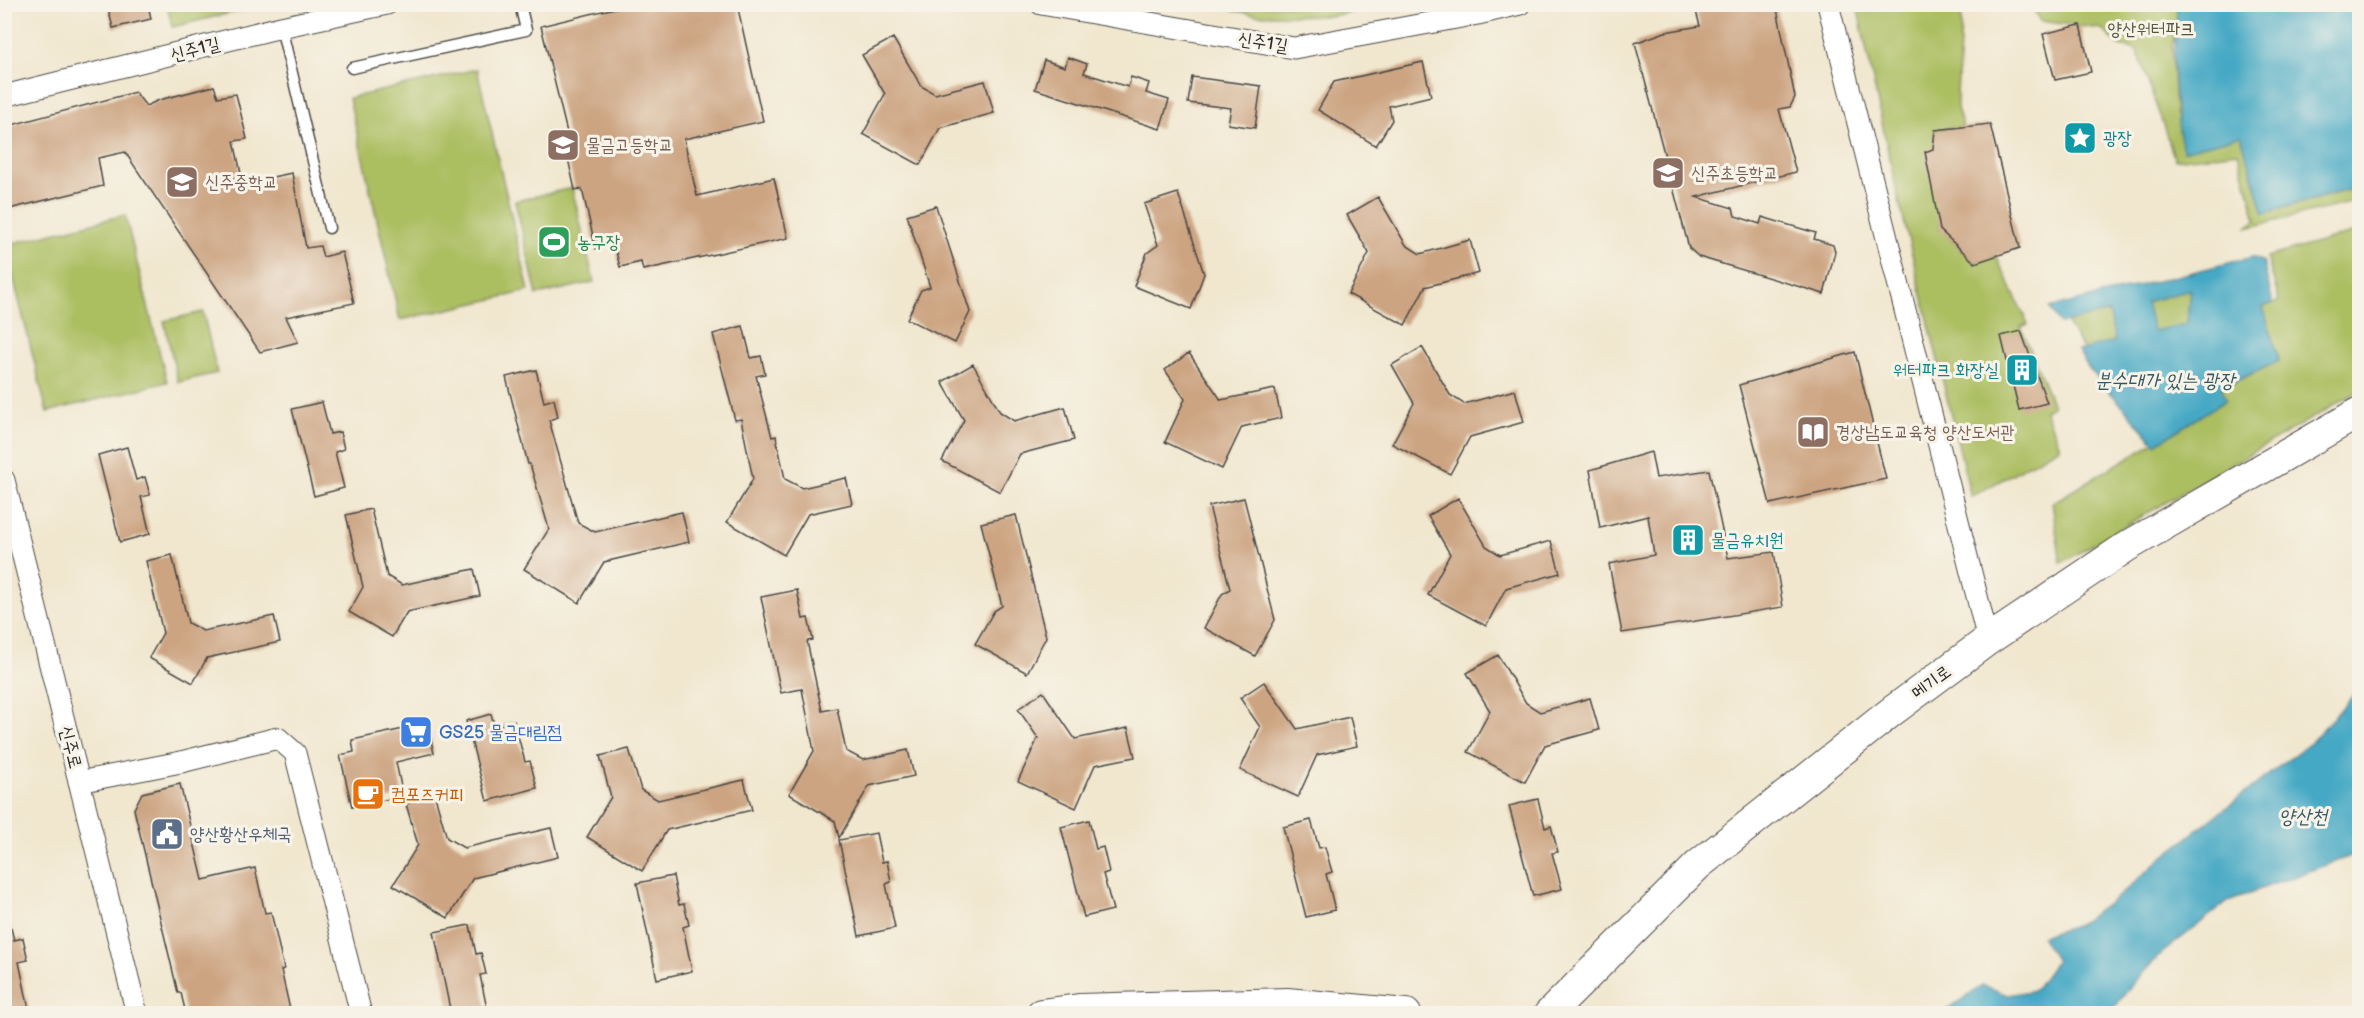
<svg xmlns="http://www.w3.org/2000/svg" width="2364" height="1018" viewBox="0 0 2364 1018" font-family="'Balsamiq Sans','Poor Story',sans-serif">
  <rect width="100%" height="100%" fill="#f7f3e8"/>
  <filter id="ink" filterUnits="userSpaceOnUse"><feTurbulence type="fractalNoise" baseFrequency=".0167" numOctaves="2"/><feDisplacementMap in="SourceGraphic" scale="12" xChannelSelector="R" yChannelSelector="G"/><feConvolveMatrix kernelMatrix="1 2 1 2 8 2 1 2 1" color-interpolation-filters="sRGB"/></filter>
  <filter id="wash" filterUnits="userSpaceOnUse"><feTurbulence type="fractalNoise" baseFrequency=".008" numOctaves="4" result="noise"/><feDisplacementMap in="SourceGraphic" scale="24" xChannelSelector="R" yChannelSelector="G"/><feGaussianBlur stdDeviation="1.35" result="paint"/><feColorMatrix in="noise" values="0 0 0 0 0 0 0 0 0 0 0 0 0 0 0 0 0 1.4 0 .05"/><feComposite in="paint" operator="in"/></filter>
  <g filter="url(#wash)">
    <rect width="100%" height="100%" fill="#f1e7cf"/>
    <path fill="#abbe61" stroke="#6b7446" stroke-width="1.5" d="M167 4H265V5L172 27Z
      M1208 5H1382L1333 16 1257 15Z
      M1857 5H1962L1957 96V109L1963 127 1935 130 1933 149 1940 229 1975 263 1996 256 2028 324 2021 327 2053 406 2045 410 2060 447 1971 497 1895 184Z
      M2031 5H2178L2172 49 2175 115 2241 136 2264 213 2359 187V201L2246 228 2256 220 2238 152 2175 160 2137 50 2120 46 2102 29 2040 21Z
      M477 69 529 291 400 320 349 98Z
      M572 188 594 282 537 295 515 201Z
      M125 215 167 382 47 412 5 245Z
      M2359 231V391L2061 563 2052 503 2225 400 2220 389 2279 361 2263 307 2279 301 2267 257Z
      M2190 290 2187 324 2153 331 2146 302Z
      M203 312 217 373 178 382 164 321Z
      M2109 312 2115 342 2084 350 2066 322Z"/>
    <path fill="#45a8c4" stroke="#386a78" stroke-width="1.5" fill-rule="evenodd" d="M2178 5H2359V187L2264 213 2241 136 2183 151C2172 100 2172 56 2178 5Z
      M2252 257 2263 262 2273 303 2263 307 2279 361 2221 388 2226 400 2156 444 2088 367 2078 351 2115 341 2109 312 2060 324 2050 308ZM2190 290 2187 324 2153 331 2146 302Z
      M2359 689V853L2228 901 2161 954 2135 981 2110 1013H1942L1983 985 2008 995 2035 990 2056 961 2041 936 2076 926 2120 895 2163 857 2313 740Z"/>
    <g id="blocks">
      <path fill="#cca482" d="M107 4H148L151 19 113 28Z
        M631 4H644L645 9 662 4H737L763 121 684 139 697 196 774 178 788 238 643 270 641 262 620 267 614 244 596 249 582 189 575 190 567 154 572 153 541 26Z
        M1694 4H1776L1795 97 1790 107 1779 109 1796 172 1696 197 1733 208 1735 216 1760 224 1762 217 1816 233 1814 239 1833 245 1835 252 1824 294 1699 257 1689 248 1635 43 1665 32 1700 26Z
        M2080 25 2091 72 2055 80 2043 34Z
        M893 38 921 86 935 94 985 81 994 113 940 128 920 165 863 134 885 94 862 55Z
        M1068 57 1087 64 1084 73 1128 87 1131 77 1149 83 1146 93 1169 100 1160 129 1035 89 1044 60 1065 67Z
        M1423 62 1431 96 1389 106 1392 120 1376 146 1318 110 1334 82Z
        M1192 77 1261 86 1255 128 1228 124 1231 108 1188 103Z
        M214 86 218 97 236 94 247 139 234 141 243 183 292 173 306 248 320 246 323 257 342 252 354 303 286 317 298 342 260 352 125 152 98 158 103 186 9 209 4 184V127L135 92 146 106 159 100Z
        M1990 124 2020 248 1975 263 1940 230 1925 152 1933 149 1935 130Z
        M1178 193 1204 274 1191 309 1134 286 1147 253 1158 245 1144 204Z
        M1378 197 1406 245 1420 254 1470 240 1479 273 1425 287 1405 325 1348 294 1369 253 1347 215Z
        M936 206 970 312 955 343 907 319 921 290 930 287 907 215Z
        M743 326 751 358 761 356 765 374 756 376 772 437 776 436 785 479 802 488 846 478 852 504 808 514 784 555 727 522 753 479 741 419 735 420 713 334Z
        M2021 331 2047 403 2019 410 2001 336Z
        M1422 347 1450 395 1464 404 1515 390 1524 422 1470 437 1450 474 1392 444 1414 403 1392 365Z
        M1855 352 1886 479 1770 504 1739 385Z
        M1189 353 1221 400 1275 389 1281 418 1242 427 1222 469 1165 442 1185 399 1165 370Z
        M973 364 1000 412 1014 421 1065 407 1074 440 1020 454 1000 492 942 461 964 420 942 382Z
        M536 370 544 402 554 399 558 417 549 420 578 523 595 532 682 512 689 542 604 562 579 603 524 569 549 529 530 464H528L506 377Z
        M322 402 330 434 340 432 344 449 335 452 344 488 314 496 292 409Z
        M127 447 136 480 145 477 150 495 141 497 150 534 120 542 98 455Z
        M1651 452 1656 478 1709 470 1728 558 1774 552 1783 607 1622 633 1609 564 1654 555 1648 516 1600 528 1590 470Z
        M1244 498 1275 620 1255 656 1204 628 1222 594 1230 589 1209 506Z
        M1458 498 1486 546 1500 555 1551 541 1560 573 1506 588 1486 626 1428 595 1450 554 1428 516Z
        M371 509 387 576 402 585 474 569 480 596 407 612 392 637 349 612 363 587 346 515Z
        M1016 515 1046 637 1027 673 975 644 994 611 1002 606 981 523Z
        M172 555 188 623 203 631 274 616 280 642 207 658 193 683 149 658 163 633 146 561Z
        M797 590 803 619 808 618 813 640 807 641 822 711 837 708 846 751 863 760 908 750 914 776 869 786 839 838 835 821 789 794 814 751 802 689 781 693 761 597Z
        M1498 655 1526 703 1540 712 1590 698 1599 730 1545 745 1525 782 1468 752 1490 711 1467 673Z
        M1264 682 1297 729 1350 717 1357 746 1317 755 1298 797 1240 770 1260 727 1240 698Z
        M1043 692 1075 739 1128 728 1135 757 1095 765 1076 808 1018 781 1038 738 1018 709Z
        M491 714 495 727 514 721 525 762 530 761 537 788 487 801 466 721Z
        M427 724 434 753 396 762 403 796 352 807 340 755 354 752 352 740Z
        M629 749 641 790 658 800 744 780 752 810 667 830 642 871 587 837 611 797 600 756Z
        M180 784 203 880 255 868 265 913 271 912 284 969 281 970 291 1014H186L181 993H178L134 809 142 793Z
        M435 796 447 838 464 848 551 828 558 857 473 878 448 918 393 885 418 845 406 804Z
        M1538 799 1545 828 1551 826 1558 852 1552 853 1562 889 1533 896 1509 806Z
        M1089 820 1096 849 1103 847 1109 872 1103 874 1113 910 1084 917 1061 827Z
        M1311 820 1319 848 1325 847 1332 872 1326 874 1335 910 1306 917 1283 827Z
        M876 833 882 862 887 861 891 882 886 884 895 928 859 936 839 840Z
        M673 876 679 905 684 904 689 925 683 927 692 971 657 979 637 883Z
        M470 925 476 954 481 953 486 974 480 975 488 1014H451L434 932Z
        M11 928 14 940 23 938 28 960 19 962 30 1014H4V929Z"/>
    </g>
  </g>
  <g filter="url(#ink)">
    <use href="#blocks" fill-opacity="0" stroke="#494744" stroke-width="1.5"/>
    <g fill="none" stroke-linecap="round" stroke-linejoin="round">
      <defs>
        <path id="lane" d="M281 27 329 228
          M352 68 526 30 520 4"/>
        <path id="street" d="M1041 4 1294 48 1478 14 1520 4
          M1828 4 1988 640
          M4 96 281 27 387 4
          M4 480 137 1014
          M79 782 181 762 278 738 295 753 361 1014"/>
        <path id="secondary" d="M1041 1014 1079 1009 1287 1003 1406 1014
          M1549 1014 1698 865 1891 712 1988 640 2126 547 2360 412"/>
      </defs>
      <use href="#lane" stroke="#494744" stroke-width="13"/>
      <use href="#street" stroke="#494744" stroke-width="23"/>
      <use href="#secondary" stroke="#494744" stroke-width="32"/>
      <use href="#lane" stroke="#fff" stroke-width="10"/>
      <use href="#street" stroke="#fff" stroke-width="21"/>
      <use href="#secondary" stroke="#fff" stroke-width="30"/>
    </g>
  </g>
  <defs>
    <symbol id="sight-square" viewBox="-11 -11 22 22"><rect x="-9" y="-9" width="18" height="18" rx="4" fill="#0f9aa8" stroke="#f7f3e8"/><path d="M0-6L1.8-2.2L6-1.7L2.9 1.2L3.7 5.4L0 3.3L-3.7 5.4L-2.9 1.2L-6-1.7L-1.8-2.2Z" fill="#fff"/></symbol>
    <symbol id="school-square" viewBox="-11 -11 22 22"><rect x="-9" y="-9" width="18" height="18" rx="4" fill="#8d6e63" stroke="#f7f3e8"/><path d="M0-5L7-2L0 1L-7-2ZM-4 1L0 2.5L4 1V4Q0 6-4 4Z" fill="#fff"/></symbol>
    <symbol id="stadium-square" viewBox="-11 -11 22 22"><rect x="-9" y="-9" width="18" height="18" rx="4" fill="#2e9e5b" stroke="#f7f3e8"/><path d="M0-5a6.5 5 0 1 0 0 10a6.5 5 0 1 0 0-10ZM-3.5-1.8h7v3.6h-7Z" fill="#fff"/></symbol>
    <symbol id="building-square" viewBox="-11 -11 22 22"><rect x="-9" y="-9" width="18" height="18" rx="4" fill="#0f9aa8" stroke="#f7f3e8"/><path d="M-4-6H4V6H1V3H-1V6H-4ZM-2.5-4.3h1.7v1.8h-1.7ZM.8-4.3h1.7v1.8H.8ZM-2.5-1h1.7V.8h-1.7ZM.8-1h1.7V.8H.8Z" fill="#fff"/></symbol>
    <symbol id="library-square" viewBox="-11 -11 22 22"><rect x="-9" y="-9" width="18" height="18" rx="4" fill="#8d6e63" stroke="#f7f3e8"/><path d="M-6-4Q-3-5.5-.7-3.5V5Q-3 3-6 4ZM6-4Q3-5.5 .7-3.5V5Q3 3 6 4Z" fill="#fff"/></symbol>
    <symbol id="supermarket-square" viewBox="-11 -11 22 22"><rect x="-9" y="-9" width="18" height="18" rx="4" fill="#3f7fe0" stroke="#f7f3e8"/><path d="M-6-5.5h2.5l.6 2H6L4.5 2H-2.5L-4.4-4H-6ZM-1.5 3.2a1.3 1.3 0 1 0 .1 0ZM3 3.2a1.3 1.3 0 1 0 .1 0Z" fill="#fff"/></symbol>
    <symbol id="cafe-square" viewBox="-11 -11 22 22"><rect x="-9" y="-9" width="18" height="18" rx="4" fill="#e8710a" stroke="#f7f3e8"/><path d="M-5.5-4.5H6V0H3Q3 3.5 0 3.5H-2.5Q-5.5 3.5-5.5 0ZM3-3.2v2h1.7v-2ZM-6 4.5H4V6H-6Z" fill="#fff"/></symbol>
    <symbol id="civic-square" viewBox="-11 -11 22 22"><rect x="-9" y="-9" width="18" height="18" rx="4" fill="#5c6f8a" stroke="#f7f3e8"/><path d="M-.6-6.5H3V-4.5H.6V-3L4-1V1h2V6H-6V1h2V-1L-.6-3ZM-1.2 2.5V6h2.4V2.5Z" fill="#fff"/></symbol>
  </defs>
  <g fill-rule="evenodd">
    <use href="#sight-square" x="2061" y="119" width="38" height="38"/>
    <use href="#school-square" x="544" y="126" width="38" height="38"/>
    <use href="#school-square" x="1649" y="154" width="38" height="38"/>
    <use href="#school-square" x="163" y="163" width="38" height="38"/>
    <use href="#stadium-square" x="535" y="223" width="38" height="38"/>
    <use href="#building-square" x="2003" y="351" width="38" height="38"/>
    <use href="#library-square" x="1794" y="413" width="38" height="38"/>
    <use href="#building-square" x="1669" y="521" width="38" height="38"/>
    <use href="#supermarket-square" x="397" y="713" width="38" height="38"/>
    <use href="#cafe-square" x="349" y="775" width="38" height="38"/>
    <use href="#civic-square" x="148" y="815" width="38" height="38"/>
  </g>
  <g text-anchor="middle" stroke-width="6" stroke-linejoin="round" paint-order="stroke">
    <g font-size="18" fill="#51573b" stroke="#f7f3e8">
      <text x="2151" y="35">양산워터파크</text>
    </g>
    <g font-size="18" fill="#2b2b2b" stroke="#f7f3e8">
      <text transform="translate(1263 42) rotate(9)" y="6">신주1길</text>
      <text transform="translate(195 49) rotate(-14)" y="6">신주1길</text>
      <text transform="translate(1931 682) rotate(-36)" y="6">메기로</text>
      <text transform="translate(71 747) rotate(76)" y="6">신주로</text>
    </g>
    <g font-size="18" fill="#0d838f" stroke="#f7f3e8" text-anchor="start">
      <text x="2103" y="144">광장</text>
      <text x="1999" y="376" text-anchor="end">워터파크 화장실</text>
      <text x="1711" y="546">물금유치원</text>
    </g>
    <g font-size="18" fill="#785e54" stroke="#f7f3e8" text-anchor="start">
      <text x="586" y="151">물금고등학교</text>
      <text x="1691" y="179">신주초등학교</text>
      <text x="205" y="188">신주중학교</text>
      <text x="1836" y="438">경상남도교육청 양산도서관</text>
    </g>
    <g font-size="18" fill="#27864d" stroke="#f7f3e8" text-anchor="start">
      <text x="577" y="248">농구장</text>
    </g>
    <g font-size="18" fill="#366cbe" stroke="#f7f3e8" text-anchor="start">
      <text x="439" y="738">GS25 물금대림점</text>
    </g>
    <g font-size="18" fill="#c56008" stroke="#f7f3e8" text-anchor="start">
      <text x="391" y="800">컴포즈커피</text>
    </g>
    <g font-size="18" fill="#4e5e75" stroke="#f7f3e8" text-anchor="start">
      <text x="190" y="840">양산황산우체국</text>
    </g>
    <g font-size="20" font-style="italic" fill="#345761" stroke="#f7f3e8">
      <text x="2165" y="387">분수대가 있는 광장</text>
      <text x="2303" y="823">양산천</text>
    </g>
  </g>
  <rect width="2364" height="1018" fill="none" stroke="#f7f3e8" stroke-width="24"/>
</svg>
